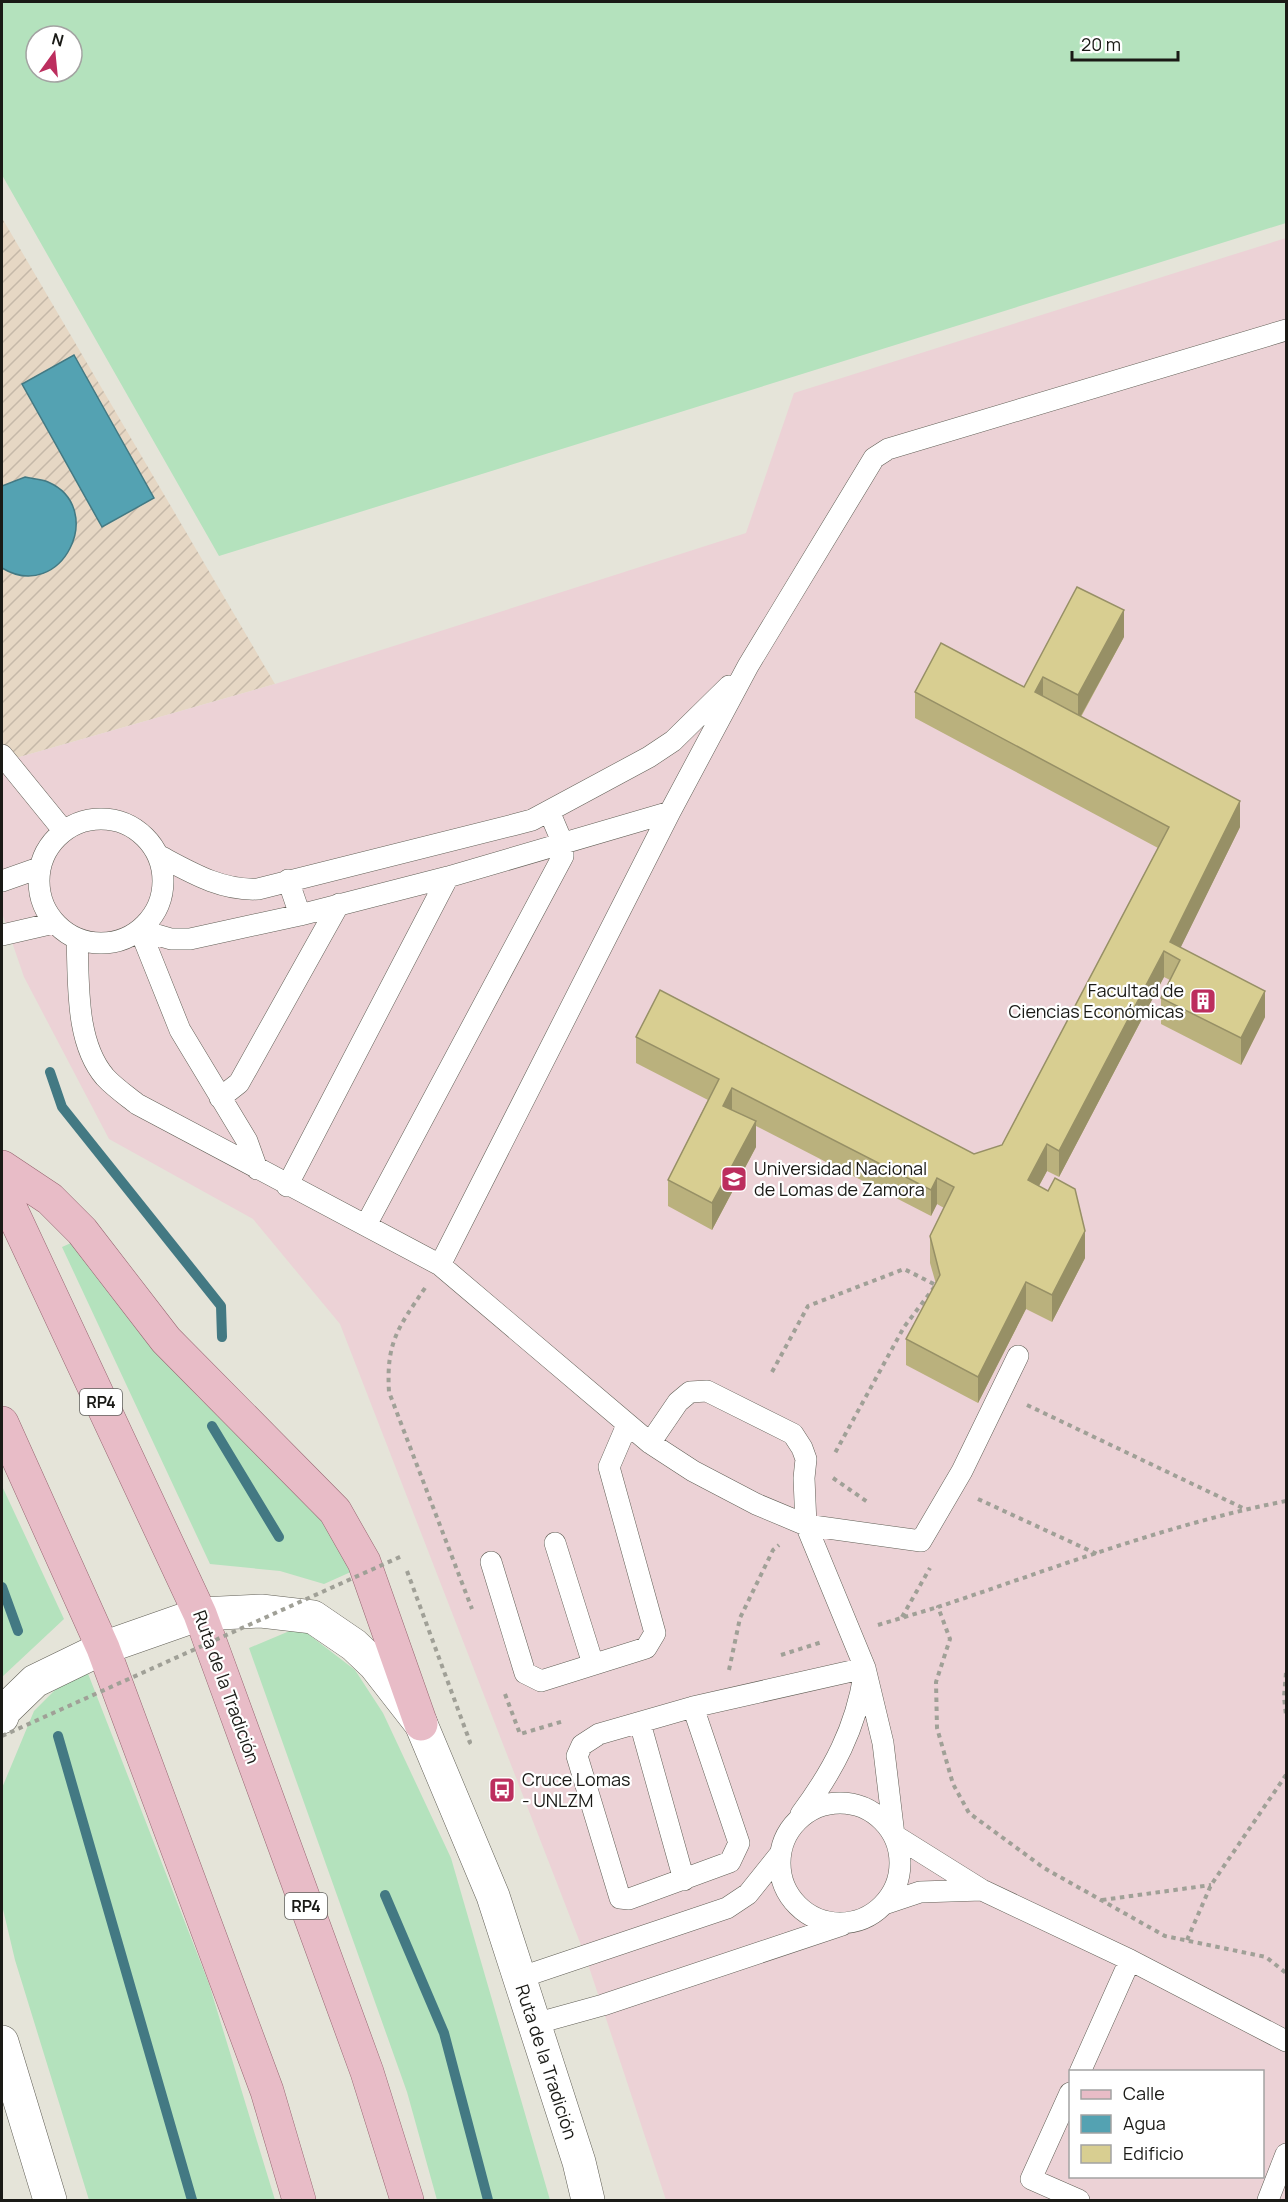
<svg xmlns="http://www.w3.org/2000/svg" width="1288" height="2202" viewBox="0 0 1288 2202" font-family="Manrope,sans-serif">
  <defs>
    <pattern id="industrial-furrows" width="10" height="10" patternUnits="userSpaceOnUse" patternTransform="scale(1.5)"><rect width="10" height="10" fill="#e6d7c4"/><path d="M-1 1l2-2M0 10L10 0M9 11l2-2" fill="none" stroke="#c5b8a8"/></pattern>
  </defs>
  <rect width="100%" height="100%" fill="#e5e4d9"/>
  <path fill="url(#industrial-furrows)" d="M2 218 275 684 2 762Z"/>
  <path fill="#ecd2d6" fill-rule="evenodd" d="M1286 238V2200H666L586 1958 340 1324 253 1219 109 1139 24 977 2 913V762L275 684 746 533 794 393ZM1070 2072H1262V2176H1070Z"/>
  <path fill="#b4e2bd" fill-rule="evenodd" d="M2 2H1286V223L219 556 2 175ZM36 36H72V72H36Z
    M71 1243 137 1330 198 1397 321 1512 353 1571 324 1584 280 1571 210 1564 62 1247Z
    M2 1486 64 1619 2 1677Z
    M299 1627 355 1670 383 1713 451 1858 550 2200H437L407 2092 249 1648Z
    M87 1671 209 1984 275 2200H89L15 1960 2 1905V1788L34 1711 59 1686Z"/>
  <path fill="#54a2b2" stroke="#437983" stroke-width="1.5" d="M74 355 154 498 102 527 22 384Z
    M25 477C32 479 41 479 48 482 108 508 62 604 2 568V486Z"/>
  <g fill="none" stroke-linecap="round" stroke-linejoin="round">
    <path stroke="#437983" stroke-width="10" d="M50 1072 62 1107 221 1306 222 1337
      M212 1426 279 1537
      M2 1587 18 1631
      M58 1736 192 2200
      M385 1895 444 2033 488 2200"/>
    <defs>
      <path id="lane" d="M2 755 63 830
        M39 881a62 62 0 1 1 124 0a62 62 0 1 1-124 0Z
        M158 855C190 872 221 891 258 889L513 825 532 820 649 757 673 741 729 686
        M288 880 300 915
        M2 881 39 868
        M140 930 171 939H190L300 915 448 877 670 812
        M140 930 180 1030 247 1141 257 1169
        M2 935 54 923
        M77 939C79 983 75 1042 105 1077 114 1087 127 1096 137 1104L440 1265 650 1443 693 1471 756 1504 806 1525 865 1668 883 1743 894 1835 982 1890 1130 1960 1286 2041
        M220 1098 239 1083 339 904
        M287 1186 448 877
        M366 1225 563 856V844L549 811
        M440 1265 670 812 748 666 874 458 888 449 1286 330
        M650 1443 678 1402 690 1392 707 1391 793 1434 802 1448 806 1459 804 1478 806 1525 921 1541 962 1471 1018 1356
        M555 1543 593 1664
        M491 1562 525 1673 541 1681 646 1648 655 1633 609 1467 627 1425
        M693 1707 739 1843 730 1862 629 1899 620 1898 577 1756 582 1745 599 1734 693 1707 865 1668
        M640 1723 684 1880
        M780 1863a60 60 0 1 1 120 0a60 60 0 1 1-120 0Z
        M801 1814C833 1771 856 1728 864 1675
        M887 1903 920 1892 982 1890
        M519 1978 727 1908 748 1894 780 1854
        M534 2024 603 2005 842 1925
        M1080 2072 1130 1960
        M1070 2093 1031 2179 1079 2200
        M1268 2200 1286 2154"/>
      <path id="secondary" d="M2 1717 4 1711 35 1681 103 1648 200 1614 261 1611 313 1617 354 1645 375 1665 421 1724 493 1896 579 2162 588 2200
        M2 2042 50 2200"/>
      <path id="primary" d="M2 1167 50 1199 82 1231 166 1340 335 1511 364 1562 421 1724
        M2 1190 200 1614 367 2072 407 2200
        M2 1423 103 1648 267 2091 299 2200"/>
    </defs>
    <use href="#lane" stroke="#615f56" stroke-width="22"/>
    <use href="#secondary" stroke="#615f56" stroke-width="34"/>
    <use href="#primary" stroke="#966671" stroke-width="34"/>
    <path stroke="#a0a097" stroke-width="4" stroke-dasharray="4.5 4.5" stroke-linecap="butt" d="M425 1288C398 1328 386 1342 389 1392L472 1609
      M772 1372 808 1306 904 1269 936 1285 904 1327 835 1453
      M1027 1405 1245 1509
      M833 1478 869 1503
      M978 1499 1097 1554
      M1286 1501C1168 1524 1052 1569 938 1607L950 1639 936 1682 937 1728 953 1784 969 1813 1044 1868 1165 1936 1266 1957 1286 1973
      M407 1571 470 1742 465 1745
      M902 1617 930 1568
      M878 1625 938 1607
      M781 1655 822 1642
      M729 1670 740 1618 773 1550 779 1545
      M1286 1673 1284 1697 1286 1715
      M505 1694 520 1734 564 1721
      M1102 1900 1211 1885
      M1187 1940 1211 1885 1286 1775"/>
    <use href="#lane" stroke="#fff" stroke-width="21"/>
    <use href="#secondary" stroke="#fff" stroke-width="33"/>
    <use href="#primary" stroke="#e8bcc7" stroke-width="33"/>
    <path stroke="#a0a097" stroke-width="4" stroke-dasharray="4.5 4.5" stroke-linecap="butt" d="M2 1736 402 1556"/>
  </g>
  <path fill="#bab17d" d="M1124 637 1081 717 1240 827 1180 948 1265 1017 1241 1065 1161 1024V998L1170 980 1164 977 1059 1177 1047 1171 1039 1186 1085 1258 1052 1322 1026 1309 978 1403 906 1365V1339L936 1284 930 1263V1236L944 1208 937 1204 931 1216 756 1126V1147L712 1230 668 1206V1180L708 1100 636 1063V1037L974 1154 1002 1145 1158 848 915 718V692L1024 687Z"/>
  <path fill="#979066" d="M1124 610V637L1078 721V695Z
    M1043 677V703L1035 692Z
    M1240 801V827L1176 957 1170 942Z
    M1164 951V977L1059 1177V1151Z
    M1265 991V1017L1241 1065V1038Z
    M732 1088V1114L723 1106Z
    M756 1121V1147L712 1230V1203Z
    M1047 1144V1171L1028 1206V1180Z
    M937 1178V1204L931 1216V1190Z
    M1085 1231V1258L1052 1322V1295Z
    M1026 1282V1309L978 1403V1377Z"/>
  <path fill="#d8ce91" stroke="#979066" stroke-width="1.5" d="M1077 587 1124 610 1078 695 1043 677 1035 692 1240 801 1170 942 1265 991 1241 1038 1161 998 1180 960 1164 951 1059 1151 1047 1144 1028 1180 1048 1191 1055 1178 1075 1189 1085 1231 1052 1295 1026 1282 978 1377 906 1339 940 1275 930 1236 954 1187 937 1178 931 1190 732 1088 723 1106 756 1121 712 1203 668 1180 719 1079 636 1037 660 990 974 1154 1002 1145 1169 827 915 692 941 643 1024 687Z"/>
  <defs>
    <symbol id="building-square" viewBox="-11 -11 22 22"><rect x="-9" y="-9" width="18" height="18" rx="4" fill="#bc2e5e" stroke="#fff"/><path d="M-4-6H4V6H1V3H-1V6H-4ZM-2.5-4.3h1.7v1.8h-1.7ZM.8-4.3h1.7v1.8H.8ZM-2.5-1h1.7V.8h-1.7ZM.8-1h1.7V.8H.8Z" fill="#fff"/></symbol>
    <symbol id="university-square" viewBox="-11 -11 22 22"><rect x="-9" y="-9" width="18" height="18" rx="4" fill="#bc2e5e" stroke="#fff"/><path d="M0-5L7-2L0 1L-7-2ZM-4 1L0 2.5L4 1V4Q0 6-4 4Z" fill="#fff"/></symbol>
    <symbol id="bus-square" viewBox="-11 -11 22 22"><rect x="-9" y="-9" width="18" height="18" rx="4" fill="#bc2e5e" stroke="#fff"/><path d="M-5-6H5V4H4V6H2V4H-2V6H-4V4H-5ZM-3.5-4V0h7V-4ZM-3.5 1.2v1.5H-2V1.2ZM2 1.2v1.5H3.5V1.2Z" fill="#fff"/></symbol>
  </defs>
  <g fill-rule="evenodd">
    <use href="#building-square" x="1188" y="986" width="30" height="30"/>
    <use href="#university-square" x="719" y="1164" width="30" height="30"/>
    <use href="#bus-square" x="487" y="1775" width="30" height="30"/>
  </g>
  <g text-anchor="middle" stroke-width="4.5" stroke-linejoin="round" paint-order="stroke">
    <g fill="#fff" stroke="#5f5f5c" stroke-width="1.5">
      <rect x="80" y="1389" width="42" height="26" rx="4.5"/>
      <rect x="285" y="1893" width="42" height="26" rx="4.5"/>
    </g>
    <g font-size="16" font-weight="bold" fill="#1a1a16">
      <text x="101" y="1408">RP4</text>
      <text x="306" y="1912">RP4</text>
    </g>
    <g font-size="18" fill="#1a1a16" stroke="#fff" text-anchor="start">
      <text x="1184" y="997" text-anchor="end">Facultad de<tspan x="1184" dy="21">Ciencias Económicas</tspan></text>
      <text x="754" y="1175">Universidad Nacional<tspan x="754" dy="21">de Lomas de Zamora</tspan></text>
      <text x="522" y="1786">Cruce Lomas<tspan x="522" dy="21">- UNLZM</tspan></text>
    </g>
    <g font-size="18" fill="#1a1a16" stroke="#fff">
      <text transform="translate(226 1687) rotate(70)" y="6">Ruta de la Tradición</text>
      <text transform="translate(546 2062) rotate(72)" y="6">Ruta de la Tradición</text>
    </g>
  </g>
  <rect width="1288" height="2202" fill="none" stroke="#1a1a16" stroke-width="6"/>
  <rect x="1069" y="2070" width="195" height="108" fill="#ffffff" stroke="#a3a3a2" stroke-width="1.5"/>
  <rect x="1081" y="2090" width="30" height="9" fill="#e8bcc7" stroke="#a3a3a2" stroke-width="1.5"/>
  <text x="1123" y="2100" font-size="18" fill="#1a1a16">Calle</text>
  <rect x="1081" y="2115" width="30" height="18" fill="#54a2b2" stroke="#a3a3a2" stroke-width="1.5"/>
  <text x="1123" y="2130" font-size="18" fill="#1a1a16">Agua</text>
  <rect x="1081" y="2145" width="30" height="18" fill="#d8ce91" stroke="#a3a3a2" stroke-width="1.5"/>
  <text x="1123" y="2160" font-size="18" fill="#1a1a16">Edificio</text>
  <g transform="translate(54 54) rotate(15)"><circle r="28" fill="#ffffff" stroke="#a3a3a2" stroke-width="1.5"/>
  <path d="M0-4.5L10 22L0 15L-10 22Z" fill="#bc2e5e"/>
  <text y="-9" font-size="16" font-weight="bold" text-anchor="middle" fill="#1a1a16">N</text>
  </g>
  <path d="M1072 51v9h106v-9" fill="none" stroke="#1a1a16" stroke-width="3"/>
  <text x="1081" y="51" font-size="18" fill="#1a1a16" stroke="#ffffff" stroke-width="4.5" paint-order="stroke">20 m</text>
</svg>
